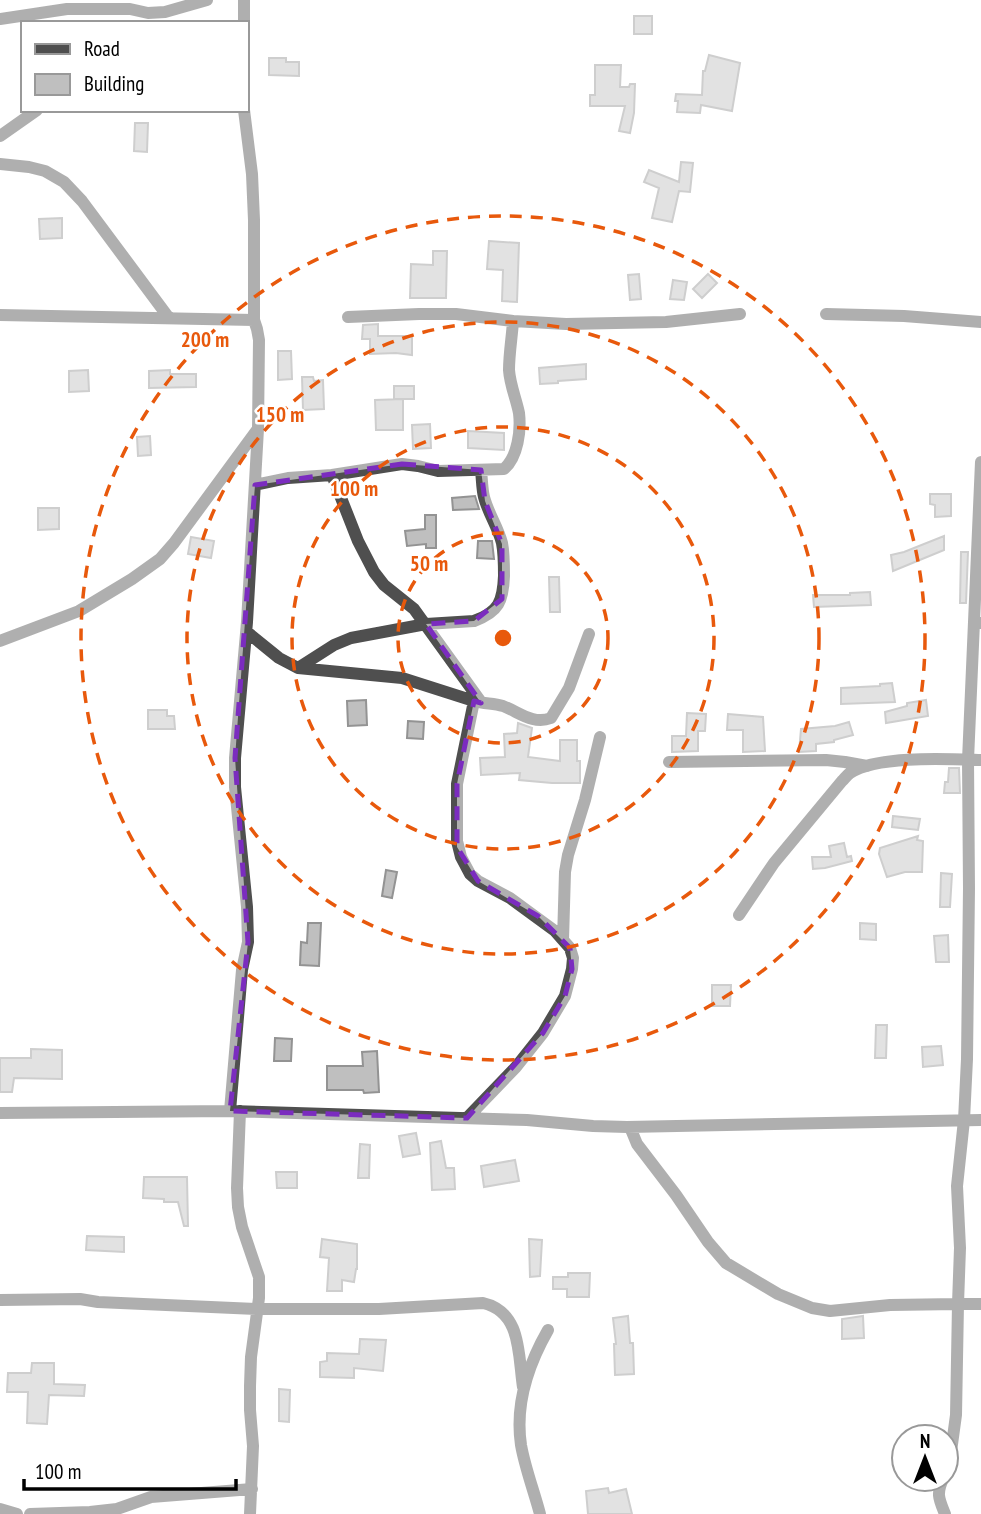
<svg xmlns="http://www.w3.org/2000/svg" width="981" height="1514" viewBox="0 0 981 1514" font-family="'PT Sans Narrow',sans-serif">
  <rect width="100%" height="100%" fill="#fff"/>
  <path fill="#bfbfbf" stroke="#939393" stroke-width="2" d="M634 16H652V34H634Z
    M709 55 740 63 732 111 701 105 700 113 677 112 678 101H675L676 94 702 95 703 71H705Z
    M269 58H286V62H299V76L269 75Z
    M595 65H621L620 87H629L630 84H635L634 113 630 133 619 131 625 106H590V95H595Z
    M135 123H148L147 152 134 151Z
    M681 162 693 163 690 192 679 191 672 222 652 218 659 188 644 182 649 170 679 182Z
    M62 218V238L40 239 39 219Z
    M489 241 519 243 517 302 502 301 503 270 487 269Z
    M433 251H447L446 298H410L411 264 433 265Z
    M639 274 641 299 630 300 628 275Z
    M708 274 717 283 702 298 693 289Z
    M673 280 687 282 684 300 670 299Z
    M378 324V336H412V355L396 353 370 354V339H362L363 325Z
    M278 351H291L292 379 278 380Z
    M586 364V379L558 381V383L540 384 539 368Z
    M88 370 89 391 69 392V371Z
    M170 370V374H196V387L149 388V371Z
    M302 377H313L314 381 323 380 324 409 303 410Z
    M394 386H414V399H394Z
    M403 399V430H376L375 400Z
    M430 424 431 448 413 449 412 425Z
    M468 431 504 433V450L468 448Z
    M150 436 151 455 138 456 137 437Z
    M930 494H951V516L935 517V505L930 504Z
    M475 496 479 509 453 510 452 498Z
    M38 508H59V529L38 530Z
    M425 515H436V548H426V544L407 546 405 531 425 529Z
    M944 536V550L893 571 891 555 904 552Z
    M191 537 214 541 211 558 188 554Z
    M478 541H492L494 559 477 558Z
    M961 552H968L966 603H960Z
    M549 577H559L560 612H550Z
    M870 592 871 605 814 607 813 595H850V593Z
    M892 683 895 702 841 704V688L880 686V684Z
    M366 700 367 725 348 726 347 701Z
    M926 700 928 716 886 723 885 712 907 706V703Z
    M148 710H167V716H174L175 729H148Z
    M687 713 706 714 705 731H698V751L672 752V736H686Z
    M728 714 763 717 765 751 743 752V730H727Z
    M408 721 424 722 423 739 407 738Z
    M849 722 853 735 834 740V742L816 744V751L799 752 801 729 835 726Z
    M518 723 532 728 528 757 560 761V740H577V761H580V783H552L519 780 520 773 481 775 480 758 505 757 504 734 517 733Z
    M949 768H959L960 793H944L945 782H948Z
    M893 816 920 819 918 830 892 827Z
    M918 836 917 840 923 841 922 872H905L887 877 879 854 880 848Z
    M844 843 847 857 851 856 852 861 825 868 813 869 812 857H831L829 846Z
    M386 870 397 872 392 898 382 896Z
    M941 873 952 874 950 907H940Z
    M308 923H321L319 966 300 965 301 942 307 943Z
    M860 923 876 924V940L860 939Z
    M948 935 949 962H936L934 936Z
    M712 985H731L730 1006H712Z
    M876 1025H887L886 1058H875Z
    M275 1038 292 1039 291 1061H274Z
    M941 1046 943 1065 923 1067 922 1047Z
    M31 1049 62 1050V1079L14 1078 12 1092H0V1058H31Z
    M377 1051 379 1092 364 1093 363 1090H327V1066H363L362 1052Z
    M416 1133 420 1154 403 1157 399 1136Z
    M441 1141 446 1168H454L455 1189 432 1190 430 1143Z
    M360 1144 370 1145 369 1178H358Z
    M515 1160 519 1181 484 1187 481 1166Z
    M276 1172H297V1188H277Z
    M144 1177H187L188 1226H184L178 1202H164V1199L143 1198Z
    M87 1236 124 1237V1252L86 1250Z
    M322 1239 357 1244V1269H356L354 1282 342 1280V1291H327L329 1258 320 1257Z
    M529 1239 542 1240 540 1276 530 1277Z
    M568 1273H590L589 1297H567V1289H553V1277H568Z
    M628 1316 630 1343H633L634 1374 615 1375 614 1344H616L613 1318Z
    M863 1316 864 1338 842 1339V1319Z
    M360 1339 386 1340 383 1371 354 1368V1378L320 1377V1362L327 1361V1353L359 1354Z
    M32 1363H54V1384L85 1385 84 1396 49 1395 47 1424 27 1423 28 1392H7L8 1373H31Z
    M279 1389 290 1390 289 1422 279 1421Z
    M608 1488 609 1493 626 1489 632 1514H588L586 1491Z"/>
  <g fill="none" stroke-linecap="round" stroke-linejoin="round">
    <path stroke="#4f4f4f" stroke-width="12" d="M0 19 67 9H130L148 13 165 12 207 0
      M244 23V0
      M0 136 37 110
      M0 164 29 167 45 171 64 182 82 201 169 318
      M826 314 904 316 981 322
      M0 315 254 320
      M513 321 566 324 666 322 740 314
      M332 475 402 464 418 466 438 471 504 469C518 457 521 430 519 413 516 398 510 385 509 370 509 354 512 337 513 321L456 314H419L348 317
      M255 485 288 478 332 475 358 541 374 572 384 585 414 609 481 702
      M974 622 968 760 969 888 967 1059 964 1120 957 1186 960 1248 958 1304H981
      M981 623 974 622 981 462
      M247 632 279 658 298 668 402 678 474 701 457 784V841L461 857 470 874 478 881 510 898 555 931 570 948 573 958 572 969 565 996 543 1033 516 1067 467 1118
      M0 641 79 611 132 579 160 559 174 543 257 430
      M298 668 334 645 351 638 426 624 474 621C499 612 503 601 504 576 504 565 504 553 502 543 498 527 488 513 484 497 482 489 482 479 481 470
      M475 701C484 704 493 703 503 706 519 712 533 725 551 718L569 688 589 634
      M669 762 826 760 845 762 867 766
      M739 915 774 863 842 781C845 778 847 775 850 773 876 755 950 759 981 760
      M563 940 565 872 568 855 585 800 600 737
      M230 1111 242 970 248 942 247 907 235 787V758L247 622 258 429 259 340 257 329 254 320V220L252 174 244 110
      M240 1111 237 1188 238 1207 242 1227 259 1277V1298L251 1357 250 1386V1410L253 1446 250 1514
      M0 1113 230 1111 527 1120 593 1126 627 1127 981 1120
      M630 1127 637 1144 676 1195 708 1242 726 1263 778 1294 812 1308 830 1311 890 1305 958 1304 956 1415 950 1459 946 1471
      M0 1300 80 1299 98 1302 257 1309H379L483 1303C522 1312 518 1355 523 1387
      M943 1479C936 1494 939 1499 945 1514
      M0 1509 17 1514
      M30 1514 90 1512 117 1509 151 1497 252 1489
      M540 1514C534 1491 525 1468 521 1445 515 1405 528 1365 548 1330"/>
  </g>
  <path d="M0 0H981V1514H0ZM402 464 481 470 485 501 502 544V599L474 621 426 624 481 703 474 701 457 784V847L478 881 538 916 570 948 572 969 565 996 543 1033 467 1118 230 1111 248 942 235 758 255 485Z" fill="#fff" fill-opacity=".55" fill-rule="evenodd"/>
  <path fill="none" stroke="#7b2cbf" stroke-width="5" stroke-dasharray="14 9" stroke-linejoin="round" d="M402 464 481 470 485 501 502 544V599L474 621 426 624 481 703 474 701 457 784V847L478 881 538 916 570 948 572 969 565 996 543 1033 467 1118 230 1111 248 942 235 758 255 485Z"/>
  <g fill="none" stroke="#e8590c" stroke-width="3.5" stroke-dasharray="12 9">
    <circle cx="503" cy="638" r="105"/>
    <circle cx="503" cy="638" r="211"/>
    <circle cx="503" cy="638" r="316"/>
    <circle cx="503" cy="638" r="422"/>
  </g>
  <circle cx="503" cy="638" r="10" fill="#e8590c" stroke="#fff" stroke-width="3.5"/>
  <g font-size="21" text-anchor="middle" font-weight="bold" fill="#e8590c" stroke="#fff" stroke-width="5" stroke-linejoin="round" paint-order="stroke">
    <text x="205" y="347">200 m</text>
    <text x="280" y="422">150 m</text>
    <text x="354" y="496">100 m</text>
    <text x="429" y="571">50 m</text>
  </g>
  <rect x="21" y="21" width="228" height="91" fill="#ffffff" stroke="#999999" stroke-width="2"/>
  <rect x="35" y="44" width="35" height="10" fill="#4f4f4f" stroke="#999999" stroke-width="2"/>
  <text x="84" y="56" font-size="21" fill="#000000">Road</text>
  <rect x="35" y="74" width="35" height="21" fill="#bfbfbf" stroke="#999999" stroke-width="2"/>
  <text x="84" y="91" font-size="21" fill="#000000">Building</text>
  <g transform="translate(925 1458)"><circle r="33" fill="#ffffff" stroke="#999999" stroke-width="2"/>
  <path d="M0-5L12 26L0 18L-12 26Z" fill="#000000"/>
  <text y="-10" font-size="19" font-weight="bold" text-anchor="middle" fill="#000000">N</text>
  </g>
  <path d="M24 1479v10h212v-10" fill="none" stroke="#000000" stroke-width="3.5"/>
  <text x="35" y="1479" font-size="21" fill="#000000" stroke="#ffffff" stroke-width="5" paint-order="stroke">100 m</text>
</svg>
